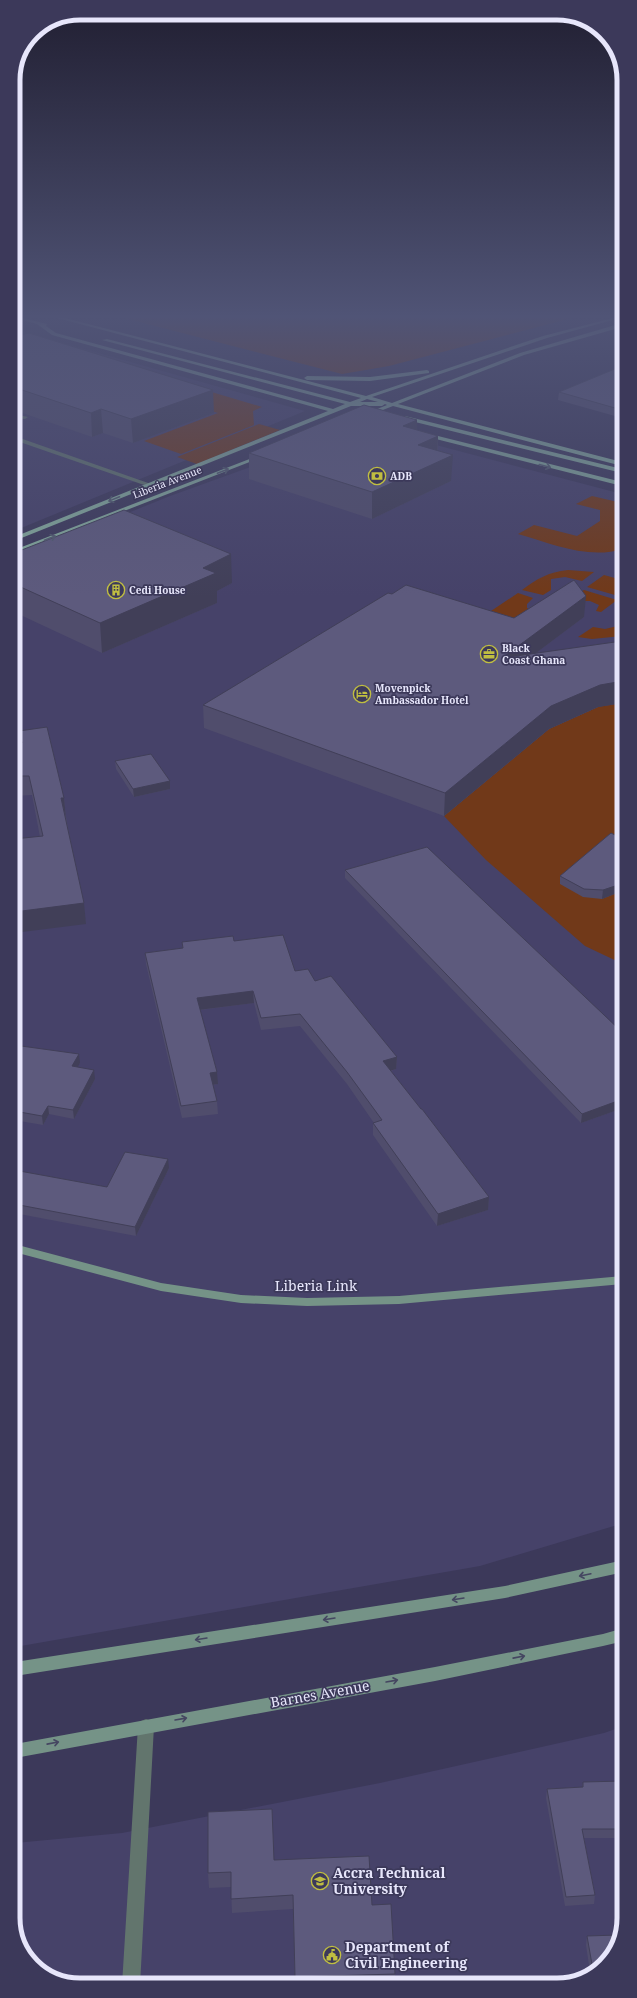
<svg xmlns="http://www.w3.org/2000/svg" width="637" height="1998" viewBox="0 0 637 1998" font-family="'Noto Serif',serif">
  <rect width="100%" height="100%" fill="#3c395a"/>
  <path fill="#464269" d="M13 329 305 411 14 531Z
    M364 426 622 494 624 1523 480 1566 15 1647 14 559 170 496Z
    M624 1726V1919L610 1959 574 1983 75 1985 36 1969 15 1935V1843L122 1833 380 1783 604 1733Z"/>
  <path fill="#713919" d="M124 318H572L389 366 342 374Z
    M168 379 262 407 253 411 254 425 181 454 144 441 218 413 122 383Z
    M259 424 280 430 197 464 177 457Z
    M592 496 622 503V549C589 560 550 543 518 534L534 525 577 536 600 521V510L576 504Z
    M568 570 594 572 582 581 565 577 551 579V590L543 595 522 590C537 579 548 572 568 570Z
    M604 575 622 580V597L587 587Z
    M584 590 617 600 601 612 596 611 599 605 590 601H564Z
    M518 593 533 598 527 604V608L535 612 523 621 491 611Z
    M622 625V636L592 639 578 637 593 627 605 629Z
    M623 703V964L585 946 486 860 444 816 549 729 598 707Z"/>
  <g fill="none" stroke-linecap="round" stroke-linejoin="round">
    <path fill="#62756d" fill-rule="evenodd" d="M14 414 28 417 25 419 14 418Z
      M14 436 151 484 152 485 147 486 14 440Z
      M146 1719 151 1721 154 1726 140 1985H122L138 1726 141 1721Z"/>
    <path fill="#759387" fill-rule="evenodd" d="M14 1244 161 1283 241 1295 307 1298 399 1296 623 1276V1284L399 1304 307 1306 241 1303 161 1291 14 1252Z
      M624 1560V1572L505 1598 15 1676V1662L505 1586Z
      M624 1628V1641L603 1646 435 1681 15 1758V1744L435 1667 603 1634Z"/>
    <path fill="#84aa9b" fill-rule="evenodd" d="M15 318H23L47 324 46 326 56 333 333 409 345 404 102 340 107 339 350 402 361 398 57 318H65L366 396 543 336 613 318H620L547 338 372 397 392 403 520 353 622 323V327L524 355 398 404 622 462V466L393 406 370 415 365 414 387 405 385 404 382 406H351L14 541V537L328 411 52 335 37 324ZM367 399 378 402H360Z
      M427 370 429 371V373L370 381 307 380 304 378 307 376 370 377Z
      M405 416 622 469V473L403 419 402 418Z
      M426 433 622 482V486L424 436V434Z
      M260 455 265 456 14 554V550Z"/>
  </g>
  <path fill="#504d6c" d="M13 333 214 413 133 443 103 433 92 437 14 410Z
    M622 366V418L558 400 559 392Z
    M417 420V430L438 436V450L451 481 372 519 249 479V453Z
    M14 553 232 583 217 591V603L102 653 14 612Z
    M584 617 536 653 598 707 549 729 444 816 204 728 203 705 514 618Z
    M19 731 64 798 66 817 86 924 40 837 32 795 14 796V744L21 743Z
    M115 761 170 781V789L134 797 116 769Z
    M345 870 623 1033V1108L581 1123 345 878Z
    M560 876 617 893 602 899 583 897 560 884Z
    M234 941 315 981 397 1057 396 1069 391 1071 489 1197 488 1210 437 1226 373 1135V1123H374L347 1084 300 1026 261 1030 254 1003 200 1010 218 1084 213 1085 217 1101 218 1114 182 1118 146 964 145 953 182 948V942Z
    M14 1045 80 1063 77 1067 95 1079 74 1119 49 1114 43 1125 14 1120Z
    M169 1168 136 1236 14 1213V1170L107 1187Z
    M624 1781V1838H584L595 1895 594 1904 565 1906 546 1798 547 1789 582 1787 583 1782Z
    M274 1860 372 1905 395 1974V1984H295L293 1909 232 1913 231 1887 209 1888 208 1873Z
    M587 1936 610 1959 590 1972 586 1945Z"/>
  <path fill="#413f58" d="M213 390 214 413 133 443 131 419Z
    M101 409 103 433 92 437 91 413Z
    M417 420V445L403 426Z
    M438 436 437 461 418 445Z
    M453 455 451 481 372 519V492Z
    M231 554 232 583 217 591V603L102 653 100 623 203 568Z
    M586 596 584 617 500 680 502 658Z
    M623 681V703L598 707 549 729 444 816 445 793 551 706 600 685Z
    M170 781V789L134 797 133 789Z
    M61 798H64L66 818Z
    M623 869V873L617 893 602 899 603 890Z
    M84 903 86 924 14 933V912Z
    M253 991 254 1003 198 1010 197 998Z
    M79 1054 80 1063 73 1075 72 1066Z
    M397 1057 396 1069 383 1073V1061Z
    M94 1070 95 1079 74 1119 73 1110Z
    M217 1072 218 1084 211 1085 210 1073Z
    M623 1099V1108L581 1123 582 1114Z
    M48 1106 49 1114 43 1125 42 1116Z
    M168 1159 169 1168 136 1236 135 1227Z
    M489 1197 488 1210 437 1226 438 1214Z"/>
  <path fill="#5d5a7d" stroke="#413f58" d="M13 333 20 335 29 333 213 390 131 419 101 409 91 413 13 387Z
    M622 366V410L559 392Z
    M364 405 417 420 403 426 438 436 418 445 453 455 372 492 249 453Z
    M124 510 231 554 203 568 216 573 100 623 14 584V553Z
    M574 580 586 596 502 658 622 641 623 681 600 685 551 706 445 793 203 705 388 593 392 594 406 585 514 618Z
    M47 727 64 798H61L84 903 14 912V839L43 836 29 776H14V744L22 743 19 731Z
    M151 754 170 781 133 789 115 761Z
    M611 833 623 839V869L618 885 603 890 584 889 560 876Z
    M427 847 623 1033V1099L582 1114 345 870Z
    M283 935 295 971 308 969 315 981 331 976 397 1057 383 1061 421 1109H422L489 1197 438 1214 373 1123 382 1120 347 1072 300 1014 261 1018 253 991 197 998 217 1072 210 1073 217 1101 181 1106 145 953 183 948 182 942 233 936 234 941Z
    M14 1045 79 1054 72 1066 94 1070 73 1110 48 1106 42 1116 14 1111Z
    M125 1152 168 1159 135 1227 14 1204V1170L107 1187Z
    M624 1781V1829H582L595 1895 566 1897 547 1789 583 1787V1782Z
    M272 1809 274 1860 369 1856 372 1905 391 1904 395 1974 295 1977 293 1895 231 1899V1872L208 1873V1812Z
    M618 1935 610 1959 593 1970 587 1936Z"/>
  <defs><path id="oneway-shaft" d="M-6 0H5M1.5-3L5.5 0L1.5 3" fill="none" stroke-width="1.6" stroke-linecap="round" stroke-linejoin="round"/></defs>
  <g stroke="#525b6e">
    <use href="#oneway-shaft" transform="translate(545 466) rotate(15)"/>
    <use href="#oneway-shaft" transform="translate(223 471) rotate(-21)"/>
    <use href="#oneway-shaft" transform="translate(114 499) rotate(158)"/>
    <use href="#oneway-shaft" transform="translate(50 538) rotate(-21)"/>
  </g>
  <g stroke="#454661">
    <use href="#oneway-shaft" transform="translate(585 1575) rotate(168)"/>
    <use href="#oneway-shaft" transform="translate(458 1599) rotate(171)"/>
    <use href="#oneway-shaft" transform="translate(329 1619) rotate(171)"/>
    <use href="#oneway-shaft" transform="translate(201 1639) rotate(171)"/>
    <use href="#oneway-shaft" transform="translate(519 1657) rotate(-11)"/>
    <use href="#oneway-shaft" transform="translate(392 1681) rotate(-10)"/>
    <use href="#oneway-shaft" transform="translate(181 1719) rotate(-10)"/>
    <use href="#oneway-shaft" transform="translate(53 1743) rotate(-11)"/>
  </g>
  <linearGradient id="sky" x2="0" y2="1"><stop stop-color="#211f32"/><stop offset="0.53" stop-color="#505476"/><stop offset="1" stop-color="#505476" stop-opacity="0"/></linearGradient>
  <rect width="637" height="597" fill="url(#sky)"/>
  <defs>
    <symbol id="bank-ring" viewBox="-11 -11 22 22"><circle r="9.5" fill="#3c395a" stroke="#c0be41" stroke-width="1.5"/><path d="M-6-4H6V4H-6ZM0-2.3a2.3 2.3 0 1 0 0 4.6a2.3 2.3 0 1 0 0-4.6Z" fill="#c0be41"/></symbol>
    <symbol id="building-ring" viewBox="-11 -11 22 22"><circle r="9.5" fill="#3c395a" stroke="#c0be41" stroke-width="1.5"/><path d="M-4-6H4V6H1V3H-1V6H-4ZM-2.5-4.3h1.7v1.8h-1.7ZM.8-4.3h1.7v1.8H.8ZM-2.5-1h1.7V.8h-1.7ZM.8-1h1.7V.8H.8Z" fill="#c0be41"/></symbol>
    <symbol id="office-ring" viewBox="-11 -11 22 22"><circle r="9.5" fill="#3c395a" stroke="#c0be41" stroke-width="1.5"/><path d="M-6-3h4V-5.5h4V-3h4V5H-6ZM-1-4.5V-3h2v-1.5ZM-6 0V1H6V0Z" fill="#c0be41"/></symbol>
    <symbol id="hotel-ring" viewBox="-11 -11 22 22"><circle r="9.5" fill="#3c395a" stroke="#c0be41" stroke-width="1.5"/><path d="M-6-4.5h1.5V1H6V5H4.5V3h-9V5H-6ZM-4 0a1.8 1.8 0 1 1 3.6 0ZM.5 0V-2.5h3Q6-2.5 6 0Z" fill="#c0be41"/></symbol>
    <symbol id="university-ring" viewBox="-11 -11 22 22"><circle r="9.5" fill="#3c395a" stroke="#c0be41" stroke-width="1.5"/><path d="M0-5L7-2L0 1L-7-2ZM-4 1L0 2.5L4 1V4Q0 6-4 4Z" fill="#c0be41"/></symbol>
    <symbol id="civic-ring" viewBox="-11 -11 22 22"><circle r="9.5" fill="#3c395a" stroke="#c0be41" stroke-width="1.5"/><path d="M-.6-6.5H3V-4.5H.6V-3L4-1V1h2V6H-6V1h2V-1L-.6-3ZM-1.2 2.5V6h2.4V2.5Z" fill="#c0be41"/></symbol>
  </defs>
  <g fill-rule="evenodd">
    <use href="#bank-ring" x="367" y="466" width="20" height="20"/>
    <use href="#building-ring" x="106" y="580" width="20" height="20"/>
    <use href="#office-ring" x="479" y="644" width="20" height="20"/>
    <use href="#hotel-ring" x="352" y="684" width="20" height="20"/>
    <use href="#university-ring" x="310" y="1871" width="20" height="20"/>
    <use href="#civic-ring" x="322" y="1945" width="20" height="20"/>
  </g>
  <g text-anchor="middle" stroke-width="3.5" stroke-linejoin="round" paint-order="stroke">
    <g font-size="10" font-weight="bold" fill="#e7e6fb" stroke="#3c395a" text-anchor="start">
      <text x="390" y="480">ADB</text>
      <text x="129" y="594">Cedi House</text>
      <text x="502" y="652">Black<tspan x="502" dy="12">Coast Ghana</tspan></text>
      <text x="375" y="692">Movenpick<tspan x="375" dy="12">Ambassador Hotel</tspan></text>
    </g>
    <g font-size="10" fill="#e7e6fb" stroke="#3c395a">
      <text transform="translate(167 482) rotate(-21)" y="4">Liberia Avenue</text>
    </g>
    <g font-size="14" fill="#e7e6fb" stroke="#3c395a">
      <text x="316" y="1291">Liberia Link</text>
      <text transform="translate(320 1694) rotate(-10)" y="5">Barnes Avenue</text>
    </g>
    <g font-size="14" font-weight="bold" fill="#e7e6fb" stroke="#3c395a" text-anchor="start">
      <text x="333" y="1878">Accra Technical<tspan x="333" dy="16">University</tspan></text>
      <text x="345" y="1952">Department of<tspan x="345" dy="16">Civil Engineering</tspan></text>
    </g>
  </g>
  <path d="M0 0H637V1998H0ZM80 20H557A60 60 0 0 1 617 80V1918A60 60 0 0 1 557 1978H80A60 60 0 0 1 20 1918V80A60 60 0 0 1 80 20Z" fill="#3c395a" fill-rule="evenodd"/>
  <path fill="none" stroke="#e7e6fb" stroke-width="5" d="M80 20H557A60 60 0 0 1 617 80V1918A60 60 0 0 1 557 1978H80A60 60 0 0 1 20 1918V80A60 60 0 0 1 80 20Z"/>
</svg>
